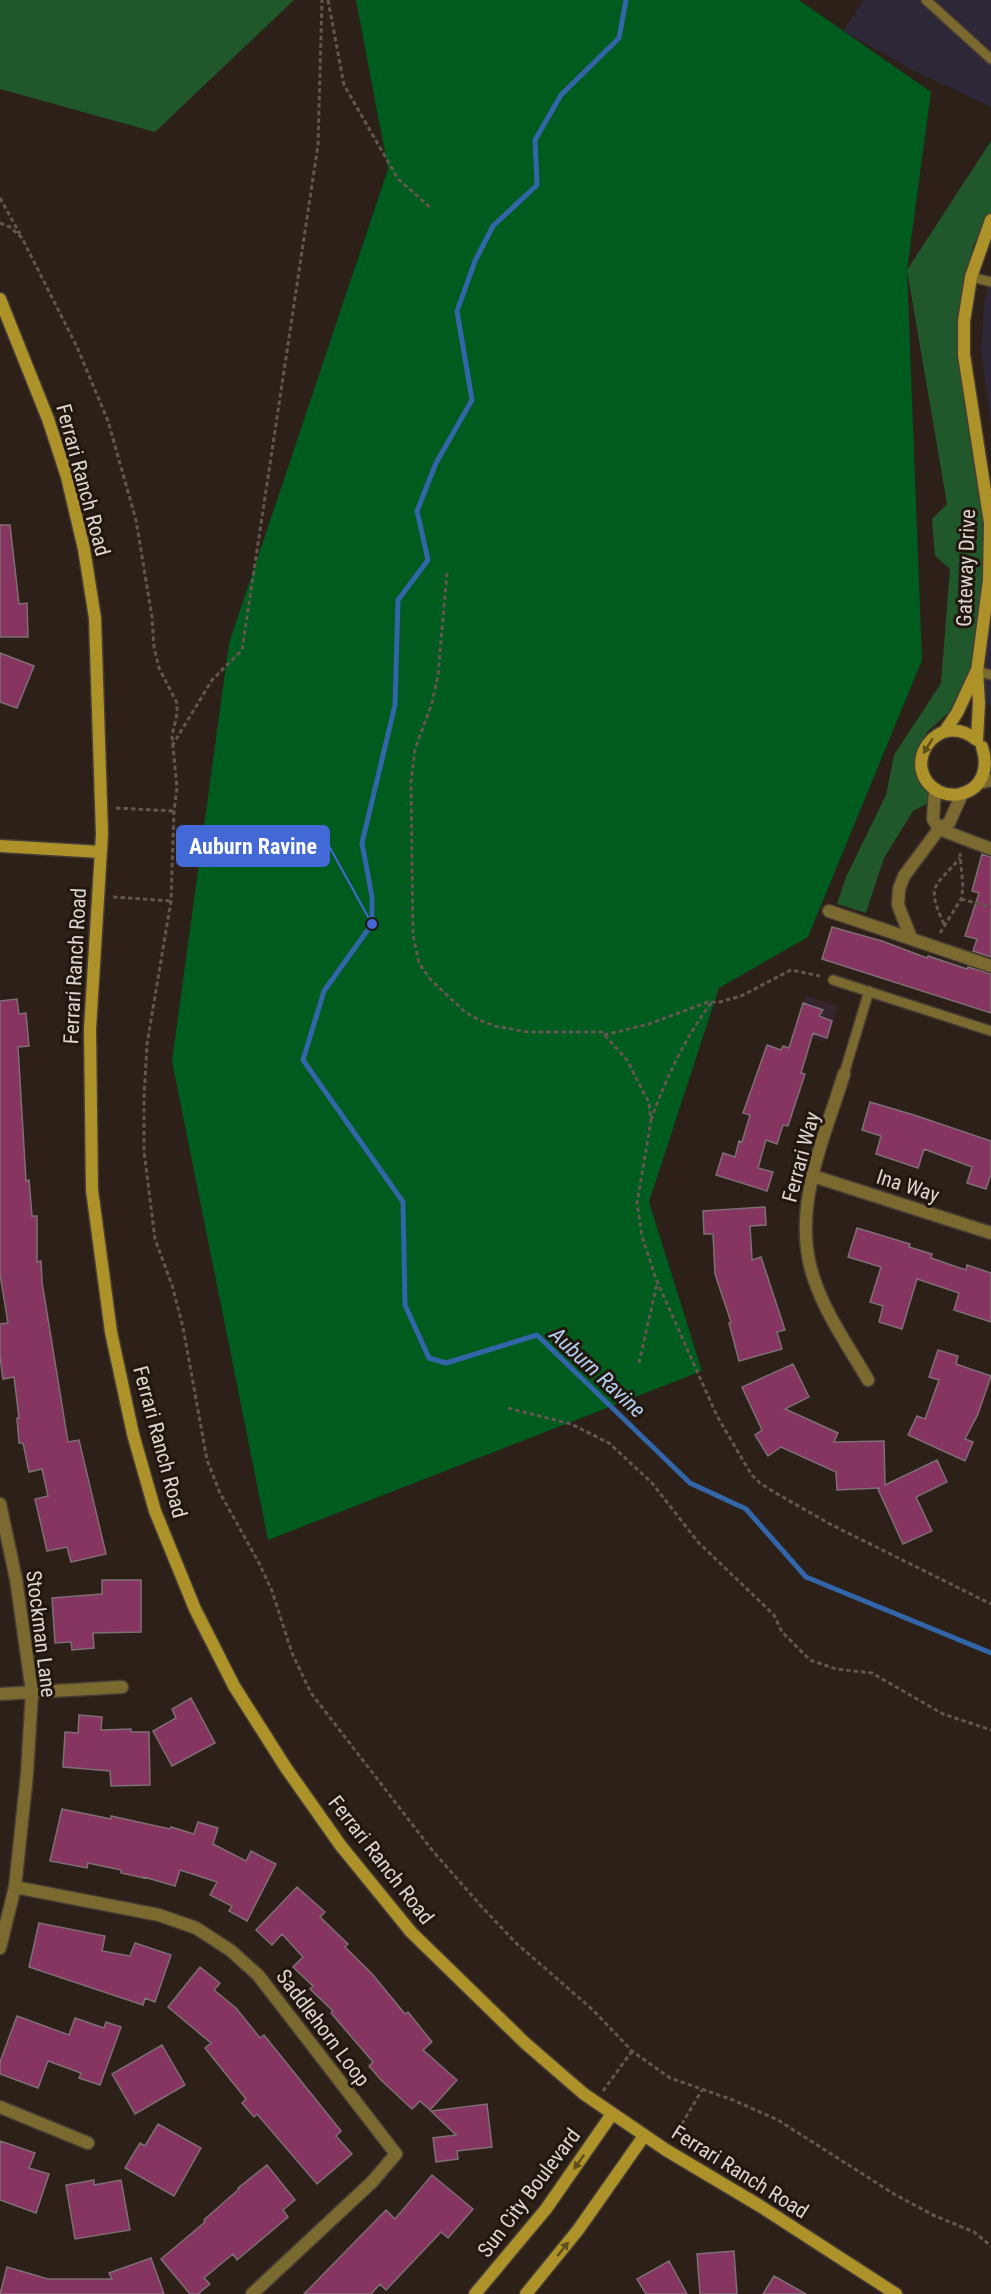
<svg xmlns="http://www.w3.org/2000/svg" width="991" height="2294" viewBox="0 0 991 2294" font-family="'Roboto Condensed',sans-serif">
  <rect width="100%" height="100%" fill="#2c2018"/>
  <path fill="#2d2737" d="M864 0H991V107L913 70 843 31Z
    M991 272V424L981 351 984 304Z
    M991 614V705L974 700Z"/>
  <path fill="#36242e" d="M806 996 838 1006 826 1042 794 1032Z"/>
  <path fill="#20572b" d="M0 0H294L155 132 0 89Z
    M991 141V212L973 246 958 342 984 508 981 613 968 695 927 732 915 769 932 801 913 811 884 858 866 913 837 904 846 877 886 795 894 755 941 683 950 569 935 556 932 519 947 504 907 270Z"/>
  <path fill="#005b1e" d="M356 0H799L931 92 907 270 922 660 808 937 719 988 649 1202 702 1371 268 1540 172 1061 229 643 388 169Z"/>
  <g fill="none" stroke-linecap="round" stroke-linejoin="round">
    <path stroke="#3365a9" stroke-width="5" d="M626 0 619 38 561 95 535 140 537 185 493 226 475 261 457 311 472 400 436 463 417 511 428 560 398 600 395 705 362 843 372 897V924L324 991 303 1060 403 1202 405 1305 429 1358 446 1363 537 1335 690 1483 746 1509 806 1577 991 1653"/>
  </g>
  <path fill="#85355f" stroke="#7f6e75" stroke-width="1.5" d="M0 525H10L19 604 27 603 28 637H0Z
    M0 653 34 666 17 708 0 702Z
    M982 854 991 857V957L973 951 977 939 965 936 979 893 972 891Z
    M832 927 882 941 927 958 928 956 967 969 968 967 991 974V1013L822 959Z
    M17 999 19 1014 26 1013 29 1046 18 1047 26 1181 29 1180 32 1216H37V1262L41 1261 42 1282 68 1442 79 1440 106 1554 71 1562 67 1547 47 1551 35 1499 48 1496 42 1469 29 1472 23 1443H19L17 1418H19L14 1377 3 1379 0 1357V1324L8 1323 0 1274V1001Z
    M803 1003 823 1010 819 1016 832 1021 827 1038 813 1033 801 1073 805 1074 788 1126 783 1125 777 1144 766 1140 758 1168 773 1172 767 1191 716 1175 723 1153 735 1157 739 1141 742 1142 750 1115 743 1113 767 1045 781 1050 783 1046 789 1048Z
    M870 1102 914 1115 991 1141V1174L986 1189 967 1183 972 1167 924 1149 918 1168 876 1154 881 1136 862 1130Z
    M765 1207 766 1225 750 1226 752 1260 761 1257 785 1330 777 1332 782 1349 739 1361 729 1323 731 1322 715 1274 713 1234H704L703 1211Z
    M857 1228 910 1244 909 1247 932 1254 931 1258 966 1270 967 1265 991 1273V1322L954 1310 959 1293 917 1279 902 1329 879 1322 883 1306 870 1302 881 1267 848 1257Z
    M938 1350 958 1356 956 1364 991 1376 978 1414 965 1439 973 1442 965 1461 908 1435 917 1416 925 1419 939 1380 929 1377Z
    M793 1364 809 1397 785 1409 838 1433 834 1442 884 1441 885 1485 937 1460 947 1482 916 1497 932 1531 903 1544 878 1489 880 1488 837 1490 836 1472 781 1447 768 1456 755 1435 762 1430 742 1387Z
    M102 1580H141V1632L93 1633 94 1648 72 1650 71 1642 55 1643 52 1598 102 1594Z
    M191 1698 215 1743 172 1766 153 1731 176 1718 172 1709Z
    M79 1715 102 1717 101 1730 131 1729V1732H149L150 1785 111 1786 110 1771 63 1767 65 1732 78 1733Z
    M62 1809 111 1819V1816L170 1829 171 1827 194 1834 198 1822 218 1828 213 1844 246 1861 251 1851 276 1864 247 1921 229 1911 232 1906 210 1895 217 1882 180 1870 175 1886 144 1877V1878L121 1873V1870L88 1863 87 1868 50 1861Z
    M297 1887 325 1912 320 1917 348 1944 345 1947 373 1975 405 2014 408 2012 432 2042 423 2050 457 2080 430 2110 420 2101 412 2109 381 2080 369 2066 373 2062 331 2013 333 2011 310 1989 313 1986 293 1967 303 1957 282 1934 272 1945 256 1930Z
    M39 1923 105 1936 102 1951 130 1956 135 1943 171 1955 155 2002 145 1998 143 2005 29 1967Z
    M200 1967 220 1983 214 1990 236 2008 260 2038 264 2035 341 2131 336 2136 352 2154 317 2184 257 2114 254 2117 242 2103 246 2099 205 2048 211 2043 168 2007Z
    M17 2016 69 2035 75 2018 104 2028 106 2022 121 2027 100 2085 79 2078 81 2073 48 2061 38 2088 0 2074V2062Z
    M162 2045 185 2085 135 2114 112 2074Z
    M487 2104 492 2147 457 2151 458 2159 436 2162 433 2138 456 2135 431 2111Z
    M158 2124 201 2148 174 2196 125 2168 140 2143 145 2146Z
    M0 2141 35 2153 29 2168 49 2174 36 2213 0 2200Z
    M267 2165 295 2200 283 2210 288 2217 237 2260 233 2254 204 2278 210 2284 198 2294H190L161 2259 205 2222 204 2220 239 2189 238 2188Z
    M432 2175 473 2209 448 2238 441 2232 386 2290 380 2284 371 2294H304L386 2210 395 2219Z
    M94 2180V2185L121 2180 130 2230 75 2239 66 2185Z
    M734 2251 737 2294H700L697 2254Z
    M151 2258 164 2294H0L7 2267 48 2279H112L109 2273Z
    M669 2261 687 2294H646L637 2279Z
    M774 2276 806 2294H763Z"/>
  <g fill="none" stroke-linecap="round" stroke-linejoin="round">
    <defs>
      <path id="lane" d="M926 0 991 59
        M971 277 991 282
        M977 671 991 675
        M833 980 991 1031
        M844 1074 869 991"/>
      <path id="street" d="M979 783 991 780
        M935 789 933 819 939 829 991 849
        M829 911 991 966
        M911 938 898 905 899 889 904 876 939 829 949 823 962 794
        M844 1074C824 1139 790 1211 814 1279 826 1315 849 1347 868 1380
        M813 1176 991 1233
        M0 1504 16 1579 32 1692 27 1774 15 1887 0 1948
        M0 1694 122 1687
        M15 1887 159 1915 196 1928 230 1950 258 1975 396 2154 372 2182 252 2294
        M0 2107 88 2143"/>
      <path id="secondary" d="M0 299 48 419 67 477 84 549 95 618 102 834 90 1029 92 1190 111 1332 133 1434 155 1511 195 1609 234 1686 286 1768 341 1846 411 1932 525 2043 584 2094 666 2150 760 2206 896 2294
        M945 731 957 713 976 672
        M977 740 979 703 977 671 989 580 990 523 964 355V321L971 277 991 220
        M977 740C937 707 898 768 938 791 944 794 952 796 960 794 983 789 989 767 982 747
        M0 846 101 852
        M475 2294 546 2209 612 2114
        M526 2294 578 2230 644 2136"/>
    </defs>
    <use href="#lane" stroke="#483d35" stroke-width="12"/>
    <use href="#street" stroke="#483d35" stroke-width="15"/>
    <use href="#secondary" stroke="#483d35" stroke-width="15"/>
    <path stroke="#62574f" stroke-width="3" stroke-dasharray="4.5 3" stroke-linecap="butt" d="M328 0 344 85 398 179 432 209
      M0 198 20 234
      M0 223 10 227 22 238 77 347 108 421 136 520 152 617 154 647 159 668 177 703V714L172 736 177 788 174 811 171 901 147 1044 144 1098V1151L155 1239 172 1285 183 1327 207 1460 220 1493 259 1563 272 1591 292 1653 311 1693 432 1850 481 1906 516 1943 593 2010 632 2051 670 2078 733 2100 778 2120 894 2194 933 2215 974 2232 991 2246
      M447 573 438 675 432 703 415 749 411 782 413 935 419 963 430 979 465 1012 479 1020 495 1026 528 1032H602L627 1060 649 1103 651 1121 637 1203 642 1236 656 1279 717 1416 751 1474 760 1483 774 1492 830 1524 991 1604
      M172 746 212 680 242 650 318 145 322 0
      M116 808 174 811
      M113 897 171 901
      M961 899 991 907
      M944 924C926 885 934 888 960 858
      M940 933 961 899 963 888 960 853
      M604 1035 649 1024 708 1002H720L741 996 791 970 820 976
      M651 1120C666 1078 685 1038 711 1003
      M639 1363 657 1284
      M508 1408 571 1424 609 1443 652 1483 698 1542 774 1615 782 1632 810 1660 836 1669 872 1673 943 1714 991 1730
      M603 2091 632 2051
      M674 2137 702 2090"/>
    <use href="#lane" stroke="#7a6a2f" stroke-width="9"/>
    <use href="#street" stroke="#7a6a2f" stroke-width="12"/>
    <use href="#secondary" stroke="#ac9229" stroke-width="12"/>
  </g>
  <defs><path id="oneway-solid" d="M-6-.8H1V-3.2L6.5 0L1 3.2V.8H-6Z" transform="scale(1.5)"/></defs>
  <g fill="#604e1b">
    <use href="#oneway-solid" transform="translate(928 746) rotate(122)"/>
    <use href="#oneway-solid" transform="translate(579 2162) rotate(125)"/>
    <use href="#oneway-solid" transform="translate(563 2249) rotate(-52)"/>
  </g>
  <g text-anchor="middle" stroke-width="6" stroke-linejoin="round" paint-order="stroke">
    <g font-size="21" fill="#ddd5cf" stroke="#22170f">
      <text transform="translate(83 480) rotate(75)" y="7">Ferrari Ranch Road</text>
      <text transform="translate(966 568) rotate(-88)" y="7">Gateway Drive</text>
      <text transform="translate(75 966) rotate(-87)" y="7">Ferrari Ranch Road</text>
      <text transform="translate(801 1157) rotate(-75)" y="7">Ferrari Way</text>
      <text transform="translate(908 1186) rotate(18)" y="7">Ina Way</text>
      <text transform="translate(160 1442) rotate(75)" y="7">Ferrari Ranch Road</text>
      <text transform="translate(41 1634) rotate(83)" y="7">Stockman Lane</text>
      <text transform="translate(381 1860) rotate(52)" y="7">Ferrari Ranch Road</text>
      <text transform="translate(323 2028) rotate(53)" y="7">Saddlehorn Loop</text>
      <text transform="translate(740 2172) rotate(32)" y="7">Ferrari Ranch Road</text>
      <text transform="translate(529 2193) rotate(-53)" y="7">Sun City Boulevard</text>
    </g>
    <g font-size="22" font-style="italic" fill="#b2cdf2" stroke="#22170f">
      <text transform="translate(598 1372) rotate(43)" y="8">Auburn Ravine</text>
    </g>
  </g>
  <path fill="none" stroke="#4369d6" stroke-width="2" d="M372 924L329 846"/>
  <circle fill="#4369d6" stroke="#22170f" stroke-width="2" cx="372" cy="924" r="6"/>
  <rect fill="#4369d6" stroke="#4369d6" stroke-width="2" x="177" y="826" width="152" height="40" rx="6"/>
  <g font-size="22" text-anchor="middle" font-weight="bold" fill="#fff">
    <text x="253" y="854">Auburn Ravine</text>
  </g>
</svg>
